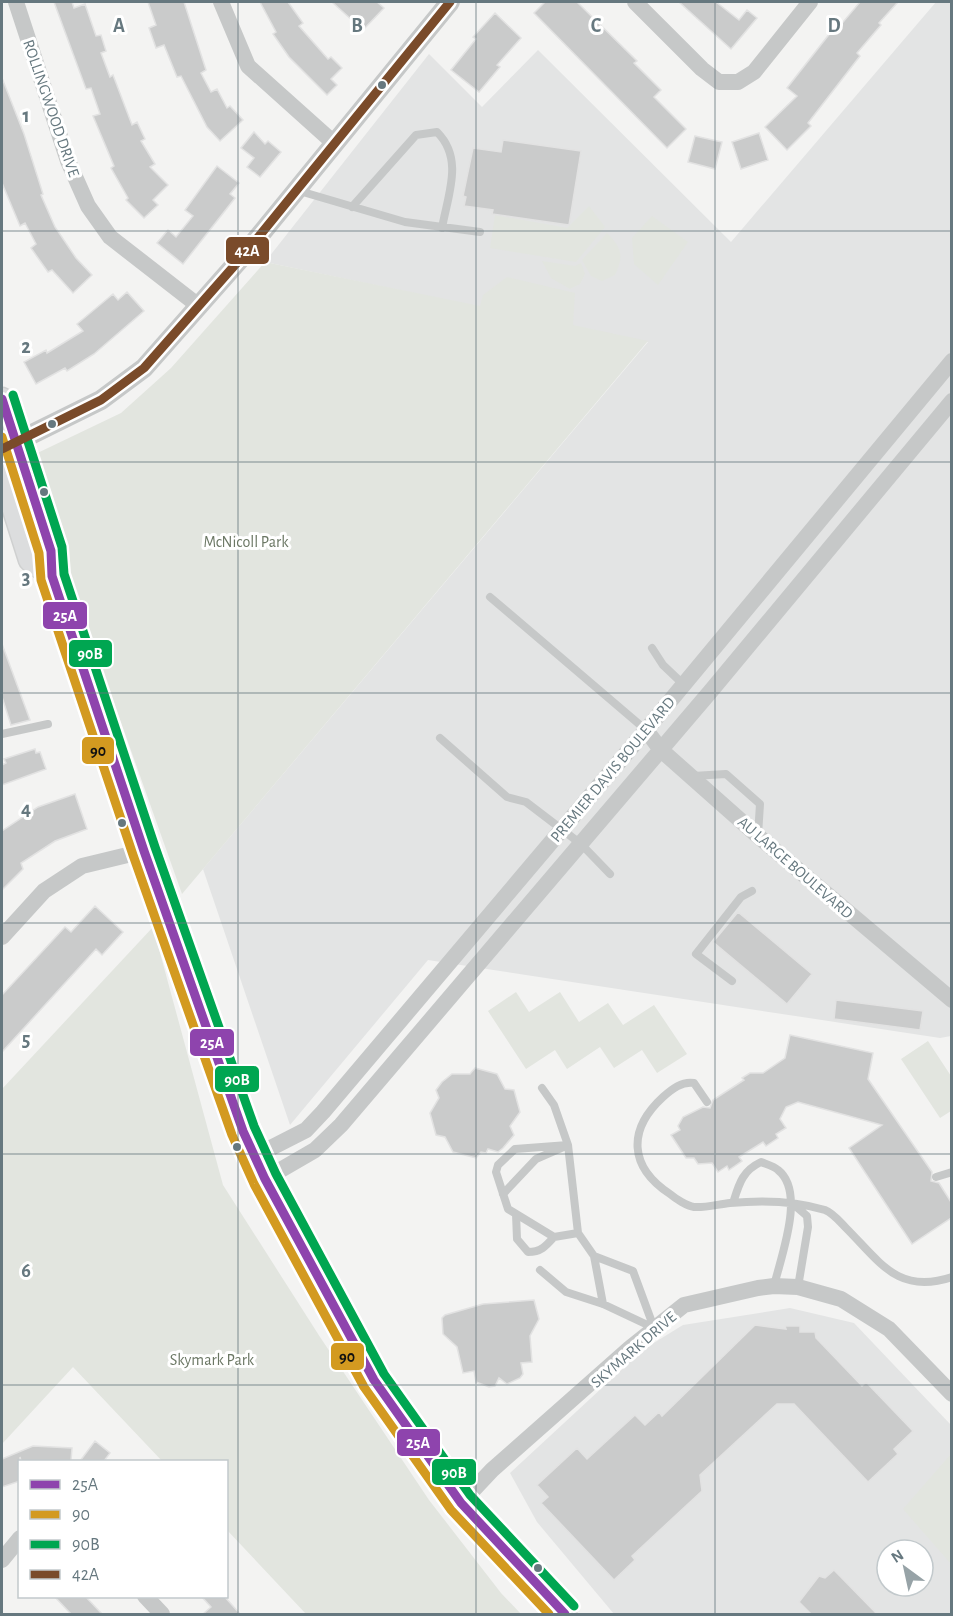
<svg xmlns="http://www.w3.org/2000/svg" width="953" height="1616" viewBox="0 0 953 1616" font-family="'Alegreya Sans',sans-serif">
  <rect width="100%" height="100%" fill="#f3f3f2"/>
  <path fill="#e3e4e4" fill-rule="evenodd" d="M936 2H951V1036L940 1038 428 960 290 1125 203 869 648 342 265 262 429 54 482 107 538 50 731 242Z
    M790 1308 854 1323 951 1425V1614H614L537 1522 510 1473 644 1349 683 1325ZM887 1550H923V1586H887Z"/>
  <path fill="#e2e5df" d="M589 206 605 227 576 262 490 248 495 215 567 228Z
    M652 216 688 242 658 285 634 264 632 238Z
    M607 233C622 248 624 256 615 275L602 281 591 276 582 260Z
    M542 261 575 266 581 263 585 274 580 284 570 289 551 278Z
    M265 262 480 306 483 295 507 277 575 293 573 325 648 341 182 894 27 458 121 413 171 368Z
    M153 927 223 1185 320 1337 429 1500 501 1593 521 1614H306L227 1530 226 1462 162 1461 73 1367 2 1444V1089Z
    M516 992 529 1012 560 992 579 1022 608 1003 623 1025 654 1005 687 1054 657 1073 642 1050 614 1068 600 1047 567 1069 555 1050 526 1069 488 1011Z
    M928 1041 951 1076V1111L940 1118 901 1059Z
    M951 1454V1564L903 1509Z"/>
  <path fill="#cacbcb" stroke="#e2e2e2" stroke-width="1.5" d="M54 2H72L74 8 85 4 96 36 101 35 106 51 101 53 110 77 113 75 132 125 137 122 145 139 141 141 155 164 150 167 168 185 153 200 158 205 144 218 126 200 128 198 111 168 114 166 93 116 100 114 91 88 86 89Z
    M148 2H184L206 70 201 73 211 92 217 89 227 108 230 106 243 120 220 141 207 127 181 76 177 77 164 45 156 48 149 28 156 25Z
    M260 2H288L303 23 299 26 328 59 331 57 342 68 331 79 337 85 327 95 289 57 273 34 276 32Z
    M332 2H377L384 8 363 30Z
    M545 2H577L637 61 634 63 661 90 654 97 686 129 667 148 534 13Z
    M679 2H716L739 20 747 10 757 18 731 49Z
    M860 2H898L879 23 881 25 857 53 860 56 808 123 811 126 787 150 765 127 797 96 787 88 831 32 833 34Z
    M495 13 521 38 497 65 500 67 479 92 451 70 476 39 473 37Z
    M2 78 24 134 43 194 41 195 55 227 76 258 92 275 73 293 52 270 48 272 31 248 36 244 25 223 20 226 2 183Z
    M254 132 265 144 268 141 281 152 260 177 247 167 254 158 241 148Z
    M759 133 768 160 741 169 732 142Z
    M695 136 722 142 715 169 688 162Z
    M503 140 581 151 569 225 492 214 493 210 464 206 466 197 463 196 473 148 501 152Z
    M217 166 239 183 230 194 235 198 183 264 157 243 168 230 176 237 193 216 185 210Z
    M127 292 144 311 94 354 67 371 65 368 36 384 24 362 46 350 47 353 83 331 77 324 113 294 118 300Z
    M2 644 30 720 11 725 2 697Z
    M35 749 36 753 40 752 46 769 2 785V765L6 763 4 759Z
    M75 794 87 829 55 841 21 863 23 869 2 890V831L38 807Z
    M95 906 123 932 102 955 96 949 2 1052V995L65 927 71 932Z
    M738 912 812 974 787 1004 713 942Z
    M836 1000 923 1011 920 1030 834 1019Z
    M790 1035 873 1053 868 1079 932 1172 931 1181 939 1183 951 1202V1218L912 1244 849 1148 882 1125 798 1102 786 1107 780 1119 786 1128 776 1134 778 1138 766 1146 763 1142 739 1157 742 1161 729 1170 727 1166 718 1172 712 1163 698 1164 694 1158H686L671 1135 680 1130 678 1126 683 1117 703 1107 710 1108 713 1100 744 1080 742 1078 750 1073H763L785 1058Z
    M475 1068 497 1074 505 1089 514 1090 520 1112 510 1126 514 1135 503 1148 498 1152 488 1149 486 1153 481 1152 476 1158 453 1152 445 1137 436 1135 430 1113 439 1098 436 1090 442 1082 452 1074H470Z
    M534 1300 539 1319 530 1336 532 1362 521 1363 523 1374 520 1378 507 1384 499 1378 495 1386 489 1387 476 1382 474 1371 463 1373 457 1347 443 1334 442 1318 445 1315 483 1304Z
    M755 1325 786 1329 785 1326H800V1332H815L816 1338 862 1386 866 1382 913 1431 894 1449 898 1454 868 1482 794 1404H777L700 1475 702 1491 632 1556 635 1560 614 1580 541 1503 548 1497 537 1485 577 1448 587 1459 635 1415 645 1425 659 1412 662 1416Z
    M95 1441 110 1453 104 1461H80Z
    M33 1446 72 1448 71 1461H21L20 1457V1481L2 1487V1459Z
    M834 1570 877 1614H811L799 1602 819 1576 825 1578Z
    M54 1596H85L102 1614H71Z
    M201 1596H224L240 1614H203L211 1607Z"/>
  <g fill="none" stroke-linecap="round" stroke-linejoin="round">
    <defs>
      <path id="secondary" d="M2 399 51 551 52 576 144 851 243 1131 265 1179 374 1380 461 1503 565 1614
        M2 472 30 560 52 576"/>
    </defs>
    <use href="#secondary" stroke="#cfd0d0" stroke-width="25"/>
    <path stroke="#c6c8c8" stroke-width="8" d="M296 190 405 222 480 232
      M352 207 416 135 437 132C464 159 448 194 442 228
      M490 597 646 730
      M652 648 663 665 683 684
      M2 734 48 724
      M440 738 507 797 526 802 581 844 610 874
      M693 776 726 774 760 804 758 835
      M732 981 696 954 741 897 752 891
      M707 1102 694 1083C682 1081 672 1089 663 1097 627 1130 629 1167 670 1194 676 1199 687 1206 694 1207 705 1208 719 1204 730 1203 761 1200 796 1201 825 1210 833 1213 840 1222 846 1228 880 1262 898 1295 952 1277
      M936 1177 952 1172
      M503 1194 536 1159 568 1145 515 1149 498 1165 496 1172 508 1209 554 1237 578 1233
      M733 1203C739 1184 742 1171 761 1162 766 1164 774 1166 778 1170 806 1192 781 1256 774 1286
      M793 1204 807 1216 808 1227 798 1287
      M516 1214 517 1239 528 1252C541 1252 546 1246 554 1237
      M594 1256 603 1304
      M540 1270 566 1292 603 1304 654 1328 633 1271 594 1256 578 1233 568 1145 554 1105 542 1088"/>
    <path stroke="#c6c8c8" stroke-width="16" d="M16 2 68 161 88 206 110 237 200 307
      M221 2 248 66 335 144
      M635 2 702 69 719 82H738L754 72 810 2
      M646 730 661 750 758 836 952 1000
      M2 937 44 891 82 866 144 851
      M255 1156 306 1130 323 1112 646 730 952 361
      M265 1179 315 1150 341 1125 710 692 952 401
      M461 1503 492 1470 630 1348 684 1305 758 1288 774 1286 798 1287 841 1299 889 1329 952 1394
      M2 1560 20 1538
      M145 1596 162 1614"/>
    <path stroke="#c6c8c8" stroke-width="20" d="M2 449 101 400 144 368 242 257 450 2"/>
    <use href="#secondary" stroke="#dcddde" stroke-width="22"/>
    <defs>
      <path id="bus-1" d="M2 399 51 551 52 576 144 851 243 1131 265 1179 374 1380 461 1503 565 1614"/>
      <path id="bus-2" d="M2 437 39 553 41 580 133 855 232 1135 254 1184 364 1387 451 1510 549 1614"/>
      <path id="bus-3" d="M13 395 62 547 64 574 155 847 254 1126 276 1174 384 1374 470 1495 574 1606"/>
      <path id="bus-4" d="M2 449 101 400 144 368 242 257 450 2"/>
    </defs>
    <use href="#bus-1" stroke="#fff" stroke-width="14"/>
    <use href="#bus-2" stroke="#fff" stroke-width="14"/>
    <use href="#bus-3" stroke="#fff" stroke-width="14"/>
    <use href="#bus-4" stroke="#fff" stroke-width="14"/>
    <use href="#bus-1" stroke="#8e44ad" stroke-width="9"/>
    <use href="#bus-2" stroke="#d39a20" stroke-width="9"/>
    <use href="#bus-3" stroke="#00a651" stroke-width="9"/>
    <use href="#bus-4" stroke="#7a4b2a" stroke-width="9"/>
  </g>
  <path fill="none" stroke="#66787f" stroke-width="1.5" stroke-opacity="0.55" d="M238 2V1614M476 2V1614M715 2V1614M2 231H952M2 462H952M2 693H952M2 923H952M2 1154H952M2 1385H952"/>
  <g fill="#66787f" stroke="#fff" stroke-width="2">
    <circle cx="382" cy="85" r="5"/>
    <circle cx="52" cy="424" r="5"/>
    <circle cx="44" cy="492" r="5"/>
    <circle cx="122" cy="823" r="5"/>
    <circle cx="237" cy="1147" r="5"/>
    <circle cx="538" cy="1568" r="5"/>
  </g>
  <g text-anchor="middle" stroke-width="6" stroke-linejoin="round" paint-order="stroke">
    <g font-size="16" fill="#66787f" stroke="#fff">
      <text transform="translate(52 108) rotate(71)" y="6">ROLLINGWOOD DRIVE</text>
      <text transform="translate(612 769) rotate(-50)" y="6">PREMIER DAVIS BOULEVARD</text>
      <text transform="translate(796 867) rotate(41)" y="6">AU LARGE BOULEVARD</text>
      <text transform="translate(633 1349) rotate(-41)" y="6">SKYMARK DRIVE</text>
    </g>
    <g font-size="16" fill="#6b7764" stroke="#fff">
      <text x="246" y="547">McNicoll Park</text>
      <text x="212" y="1365">Skymark Park</text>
    </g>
  </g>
  <g font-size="20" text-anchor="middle" font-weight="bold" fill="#66787f" stroke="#fff" stroke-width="6" stroke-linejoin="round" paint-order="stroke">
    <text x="119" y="32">A</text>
    <text x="357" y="32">B</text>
    <text x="596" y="32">C</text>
    <text x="834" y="32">D</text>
    <text x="26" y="122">1</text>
    <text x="26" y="353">2</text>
    <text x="26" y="584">3</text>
    <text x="26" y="815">4</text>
    <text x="26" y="1046">5</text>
    <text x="26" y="1277">6</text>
  </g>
  <g stroke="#fff" stroke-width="2">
    <rect x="225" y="236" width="45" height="29" rx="6" fill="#7a4b2a"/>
    <rect x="42" y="601" width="46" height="29" rx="6" fill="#8e44ad"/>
    <rect x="68" y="639" width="45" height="29" rx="6" fill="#00a651"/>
    <rect x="81" y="736" width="34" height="29" rx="6" fill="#d39a20"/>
    <rect x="189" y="1028" width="46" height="29" rx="6" fill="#8e44ad"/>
    <rect x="214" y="1065" width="46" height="28" rx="6" fill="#00a651"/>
    <rect x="330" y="1342" width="35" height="29" rx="6" fill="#d39a20"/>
    <rect x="396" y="1428" width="45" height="29" rx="6" fill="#8e44ad"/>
    <rect x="431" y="1458" width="46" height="28" rx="6" fill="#00a651"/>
  </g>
  <g font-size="16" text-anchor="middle" font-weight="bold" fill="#fff">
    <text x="247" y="256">42A</text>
    <text x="65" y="621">25A</text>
    <text x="90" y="659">90B</text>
    <text x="212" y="1048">25A</text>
    <text x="237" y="1085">90B</text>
    <text x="418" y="1448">25A</text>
    <text x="454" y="1478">90B</text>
  </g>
  <g font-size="16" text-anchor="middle" font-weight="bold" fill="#111">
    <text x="98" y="756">90</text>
    <text x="347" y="1362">90</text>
  </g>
  <rect width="953" height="1616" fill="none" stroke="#66787f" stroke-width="6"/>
  <rect x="18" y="1460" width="210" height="138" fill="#ffffff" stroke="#c2c9cc" stroke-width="1.5"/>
  <rect x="30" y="1480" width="30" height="9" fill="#8e44ad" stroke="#c2c9cc" stroke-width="1.5"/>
  <text x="72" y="1490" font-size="18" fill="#66787f">25A</text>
  <rect x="30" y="1510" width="30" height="9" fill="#d39a20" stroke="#c2c9cc" stroke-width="1.5"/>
  <text x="72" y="1520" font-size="18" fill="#66787f">90</text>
  <rect x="30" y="1540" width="30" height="9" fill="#00a651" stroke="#c2c9cc" stroke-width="1.5"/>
  <text x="72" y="1550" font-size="18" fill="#66787f">90B</text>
  <rect x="30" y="1570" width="30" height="9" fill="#7a4b2a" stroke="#c2c9cc" stroke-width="1.5"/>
  <text x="72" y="1580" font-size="18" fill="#66787f">42A</text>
  <g transform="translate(905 1568) rotate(327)"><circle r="28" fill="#ffffff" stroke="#c2c9cc" stroke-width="1.5"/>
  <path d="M0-4.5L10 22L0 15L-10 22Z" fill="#97a3a7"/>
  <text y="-9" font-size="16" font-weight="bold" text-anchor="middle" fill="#66787f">N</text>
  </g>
</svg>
